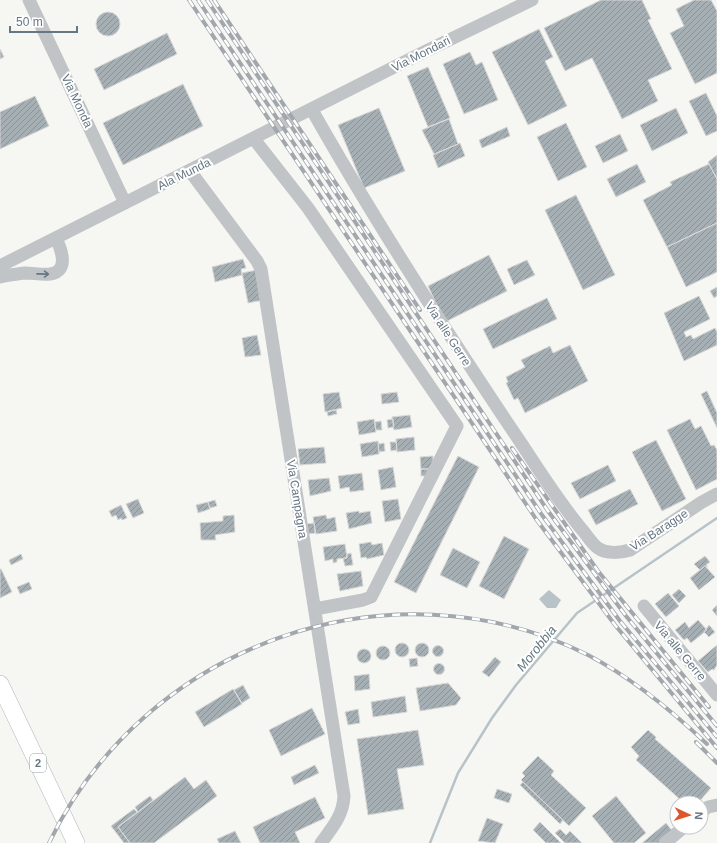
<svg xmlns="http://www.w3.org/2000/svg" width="717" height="843" viewBox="0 0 717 843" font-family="Arial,sans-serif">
  <defs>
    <pattern id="building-hatch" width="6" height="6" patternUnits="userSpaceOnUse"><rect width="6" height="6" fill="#a6afb4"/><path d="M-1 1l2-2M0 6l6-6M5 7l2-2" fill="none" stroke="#8b9398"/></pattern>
  </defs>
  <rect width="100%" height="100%" fill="#f6f6f3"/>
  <path fill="#b8c3c8" d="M549 590 561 600 556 608H547L539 599Z"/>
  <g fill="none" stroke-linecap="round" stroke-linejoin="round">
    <path stroke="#b8c3c8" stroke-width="2.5" d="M430 843 458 773 492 718 516 685 577 613 717 518"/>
  </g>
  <path fill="url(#building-hatch)" stroke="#d8d8d6" d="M601 0H642L651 19 648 20 672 69 648 80 658 101 622 119 592 58 565 71 544 28Z
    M694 0H711L717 11V73L695 84 670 33 684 26 676 9Z
    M96 24a12 12 0 1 1 24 0a12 12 0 1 1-24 0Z
    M539 29 553 57 545 61 567 106 528 125 492 52Z
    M167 33 177 54 104 90 94 69Z
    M0 49 4 57 0 59Z
    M470 52 476 65 482 62 498 100 464 114 443 64Z
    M428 67 450 118 428 127 407 76Z
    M183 84 203 126 123 165 103 123Z
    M706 93 717 116V131L706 136 689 101Z
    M35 96 49 126 0 149V112Z
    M379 108 405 171 364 188 338 125Z
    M676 108 688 133 652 151 640 125Z
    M449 119 458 144 434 154 422 130Z
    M566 123 587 167 558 181 537 137Z
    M507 127 510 136 482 148 479 140Z
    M620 134 628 151 603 163 595 146Z
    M460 143 465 156 438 168 433 155Z
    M717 155V179L708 162Z
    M637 164 646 182 616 197 607 179Z
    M709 164 717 179V223L667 247 643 200 672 185 670 182Z
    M576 195 615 275 583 290 545 210Z
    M717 223V272L686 287 667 247Z
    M489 255 507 291 445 322 428 286Z
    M243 259 246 268 241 269 242 275 215 282 212 267Z
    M527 260 535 275 514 285 507 269Z
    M257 270 263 300 248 303 242 273Z
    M717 287V296L714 298 710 291Z
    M699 296 710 319 684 332 686 337 691 335 693 339 715 328 717 332V345L684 361 664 313Z
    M547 298 557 319 493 349 483 329Z
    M257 335 261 355 245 357 242 338Z
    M570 345 588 381 525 413 518 398 514 400 506 383 508 382 506 377 525 367 521 360 550 346 553 353Z
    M707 391 717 413V428L701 394Z
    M339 392 342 408 325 412 323 394Z
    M397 392 399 402 382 404 381 394Z
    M336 410 337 414 328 416 327 412Z
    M410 415 412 427 394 430 392 417Z
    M374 419 376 432 359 435 357 422Z
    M393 419 394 427 388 428 387 420Z
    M690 419 695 429 701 426 711 446 714 445 717 450V479L696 490 667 430Z
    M381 421 382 430H376L375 422Z
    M414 437 415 450 397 452 396 439Z
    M656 440 686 499 662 511 632 452Z
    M378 441 379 454 362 457 360 444Z
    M390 442H396L397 450 391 451Z
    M384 443 385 451 379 452 378 444Z
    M324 447 326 463 300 465 298 449Z
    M433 456V463L430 469H421L420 457Z
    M458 456 479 467 416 593 394 582Z
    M608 465 616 481 580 499 571 483Z
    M393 467 396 487 381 490 378 470Z
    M421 469H429L425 476H421Z
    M362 473 364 490 350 492 349 487 340 489 338 476Z
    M329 478 331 491 310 496 308 480Z
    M630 489 638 504 596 525 588 510Z
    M138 499 144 513 133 518 126 504Z
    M398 499 401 519 385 522 382 501Z
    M215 500 217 506 210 508 208 502Z
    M208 502 210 509 198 513 196 505Z
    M121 505 127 518 122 520 121 518 118 520 116 515 112 517 109 511Z
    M359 511V513L370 511 372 523 349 529 346 513Z
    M234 515 235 532 215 535 216 540H201L200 523 223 521V516Z
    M326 515 327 519 335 517 337 531 316 534 313 517Z
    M314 523 315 533 308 534 307 524Z
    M504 536 529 549 504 599 479 586Z
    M371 542 372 545 382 543 384 555 367 559 366 557 361 558 359 544Z
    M345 544 347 558 337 559V562L333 563V559L325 561 323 547Z
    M453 548 480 562 467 588 440 575Z
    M351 553 353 565 345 566 343 558H347V554Z
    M21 554 23 559 11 565 9 560Z
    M705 556 710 562 706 565 708 567 705 566 700 570 694 564Z
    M705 566 715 577 699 590 690 578Z
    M0 569H1L12 592 0 598Z
    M361 571 363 586 340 591 337 574Z
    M29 582 32 589 20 594 17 587Z
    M679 589 686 596 679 603 672 595Z
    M668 593 679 606 666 617 655 604Z
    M717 605V616L712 610Z
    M698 620 707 630 691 643 687 638 684 640 675 630 685 622 689 628Z
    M709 625 715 632 709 637 704 632Z
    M395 650a7 7 0 1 1 14 0a7 7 0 1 1-14 0Z
    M415 650a7 7 0 1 1 14 0a7 7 0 1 1-14 0Z
    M717 645V665L714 670 712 669 708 672 698 661Z
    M376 653a7 7 0 1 1 14 0a7 7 0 1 1-14 0Z
    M432.5 651a5.5 5.5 0 1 1 11 0a5.5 5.5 0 1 1-11 0Z
    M357 656a7 7 0 1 1 14 0a7 7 0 1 1-14 0Z
    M495 657 501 662 489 677 482 672Z
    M417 658 418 666 410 667 409 659Z
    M433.5 669a5.5 5.5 0 1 1 11 0a5.5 5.5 0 1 1-11 0Z
    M369 674 370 689 355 691 354 676Z
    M448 683 461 698 456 705 420 711 416 688Z
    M243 685 250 698 242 703 234 690Z
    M233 689 242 704 204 727 195 712Z
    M405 696 407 712 373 717 371 702Z
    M312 708 325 734 281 756 269 730Z
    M358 709 360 723 348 725 345 712Z
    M418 730 424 765 397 769 404 809 368 815 357 739Z
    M648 730 656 737 655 739 711 788 698 803H684L636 760 639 756 631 747Z
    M538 756 554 771 551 775 586 808 569 826 521 780 525 776 522 773Z
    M315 765 319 773 294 785 291 777Z
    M185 777 194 789 206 780 217 796 154 843H130L118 827Z
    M523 782 563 820 560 824 520 785Z
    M497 789 512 794 509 803 494 798Z
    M150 796 153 800 138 812 135 807Z
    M616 796 646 833 634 843H614L592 816Z
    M315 797 325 818 295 832 300 843H260L253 827Z
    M134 809 137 812 118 827 130 843H124L111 826Z
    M487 818 503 824 495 843 478 841Z
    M540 822 561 843H546L533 830Z
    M666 823 673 832 660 843H642Z
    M560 829 566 835 570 831 582 843H565L555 833Z
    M235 831 241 843H219L217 839Z"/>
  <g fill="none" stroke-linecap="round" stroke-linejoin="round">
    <defs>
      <path id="major" d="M0 684 76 843"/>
    </defs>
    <use href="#major" stroke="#b1b6ba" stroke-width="18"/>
    <path stroke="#c0c4c7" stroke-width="13" d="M29 0 125 203
      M312 110C377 225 449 336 523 446 542 475 561 505 584 532 588 537 593 545 598 548 606 554 621 553 630 550L702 502 717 494
      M254 139 308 208 457 426 371 597 363 600 315 609
      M190 171 257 261 261 269 344 796C343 816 332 828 321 843
      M0 266 424 52 532 0
      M0 277C8 275 17 274 25 273 33 273 42 275 50 274 70 271 61 249 56 238
      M644 606 717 695
      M701 812 708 807 717 805
      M665 843 684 827"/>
    <use href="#major" stroke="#fff" stroke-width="17"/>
    <defs>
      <path id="rail" d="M189 0 536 519 615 625 717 748
        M198 0 542 515 620 621 717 737
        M207 0 548 511 626 616 717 726
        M214 0 420 310
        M512 448 598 571 709 707
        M696 742 717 763
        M49 843C144 645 389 556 588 655 632 678 671 710 707 744"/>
    </defs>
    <use href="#rail" stroke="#a1a7ac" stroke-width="4"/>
    <use href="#rail" stroke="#fff" stroke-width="2.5" stroke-dasharray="8" stroke-linecap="butt"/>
  </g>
  <defs><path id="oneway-shaft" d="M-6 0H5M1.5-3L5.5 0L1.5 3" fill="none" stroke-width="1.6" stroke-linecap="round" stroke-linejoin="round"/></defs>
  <use stroke="#667683" href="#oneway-shaft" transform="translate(43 274) rotate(1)"/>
  <g text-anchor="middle" stroke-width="4" stroke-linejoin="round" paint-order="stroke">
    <rect fill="#fff" stroke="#949fa8" stroke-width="1" x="30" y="754" width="16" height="18" rx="3"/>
    <g font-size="11" font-weight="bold" fill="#667683">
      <text x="38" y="767">2</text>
    </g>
    <g font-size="12" fill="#667683" stroke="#fff">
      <text transform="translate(421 54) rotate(-27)" y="4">Via Mondari</text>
      <text transform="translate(77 101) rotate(65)" y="4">Via Monda</text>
      <text transform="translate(184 174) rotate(-26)" y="4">Ala Munda</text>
      <text transform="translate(448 334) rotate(57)" y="4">Via alle Gerre</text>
      <text transform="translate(297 499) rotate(81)" y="4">Via Campagna</text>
      <text transform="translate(659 530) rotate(-33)" y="4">Via Baragge</text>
      <text transform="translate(680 651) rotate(50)" y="4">Via alle Gerre</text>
    </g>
    <g font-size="13" font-style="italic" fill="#62777f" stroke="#fff">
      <text transform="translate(536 648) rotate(-51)" y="5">Morobbia</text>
    </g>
  </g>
  <g transform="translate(689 815) rotate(94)"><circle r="19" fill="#ffffff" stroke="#c2c8cd"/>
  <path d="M0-3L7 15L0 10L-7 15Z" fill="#de572c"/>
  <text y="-6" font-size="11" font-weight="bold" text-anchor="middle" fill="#667683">N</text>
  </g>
  <path d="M10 26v6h67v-6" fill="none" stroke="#667683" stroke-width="2"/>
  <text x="16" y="26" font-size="12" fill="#667683" stroke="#ffffff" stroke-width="3" paint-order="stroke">50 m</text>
</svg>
